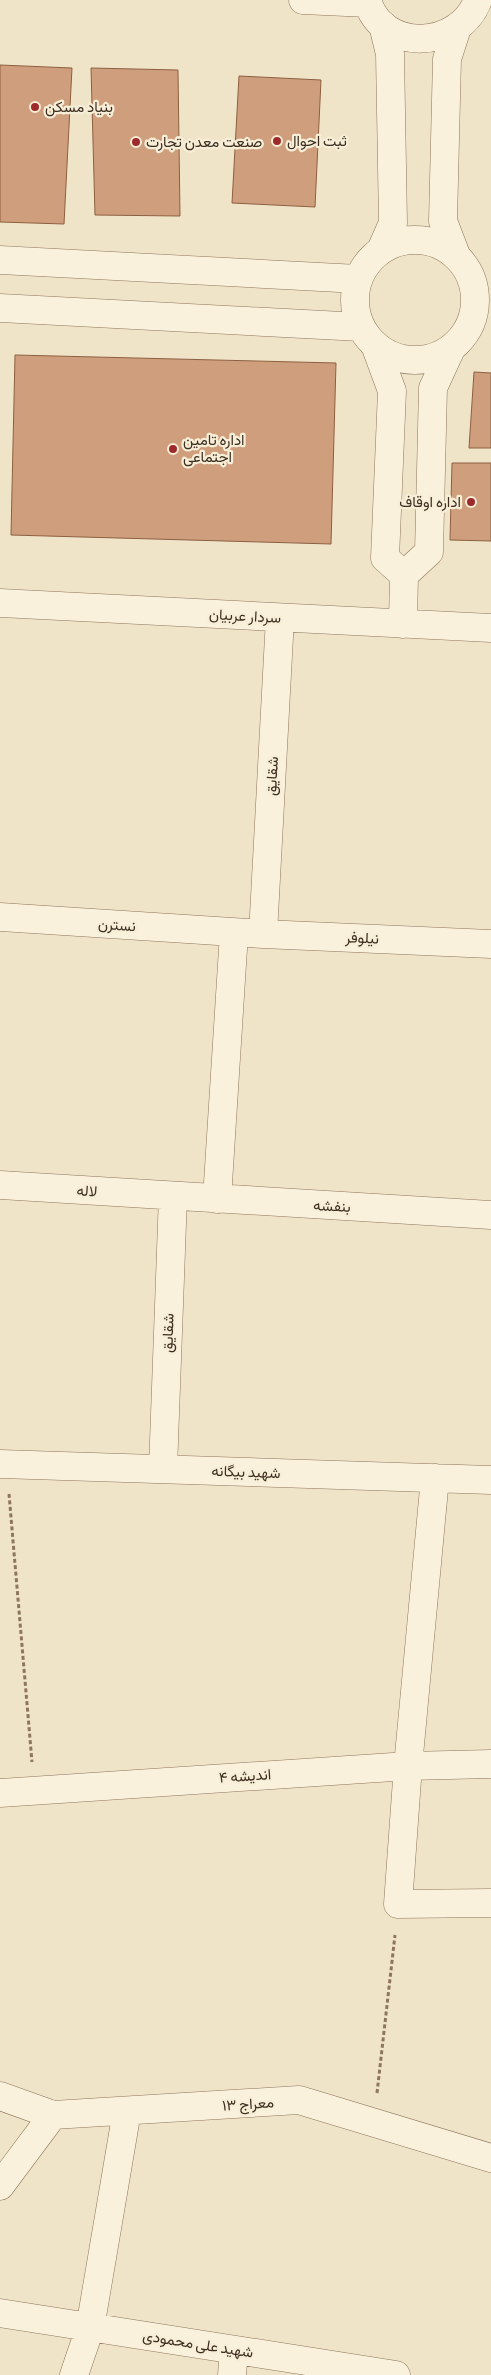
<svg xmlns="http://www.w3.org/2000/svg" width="491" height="2375" viewBox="0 0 491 2375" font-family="'Crimson Pro',Vazirmatn,serif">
  <rect width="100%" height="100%" fill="#f0e4c8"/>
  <path fill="#cf9f7d" stroke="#8d5f41" d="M0 65 72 68 64 224 0 222Z
    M91 68 178 70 180 216 95 215Z
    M239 76 321 80 315 207 232 203Z
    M15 355 336 363 331 544 11 535Z
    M474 372 491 373V448H469Z
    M452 463H491V541L450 540Z"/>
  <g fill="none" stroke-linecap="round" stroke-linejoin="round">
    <defs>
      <path id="minor" d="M303 0 368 3
        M367 0C382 53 459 50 478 0
        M355 300a60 60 0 1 1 120 0a60 60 0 1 1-120 0Z
        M381 250 393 223 390 54 383 25
        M456 255 443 221 447 59 457 28
        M0 260 358 279
        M0 308 361 327
        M375 345 392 391 385 558 404 575 403 624
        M404 575 429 552 433 388 451 349
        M0 603 491 628
        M0 917 263 934 491 944
        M263 934 280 618
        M0 1185 491 1215
        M217 1199 234 933
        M0 1464 491 1480
        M163 1469 173 1196
        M435 1478 408 1766 398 1904 491 1903
        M0 1793 408 1766 491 1764
        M0 2096 53 2115 299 2100 491 2158
        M0 2186 53 2115
        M0 2313 396 2375
        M74 2375 90 2328 127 2111
        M232 2375 234 2350"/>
    </defs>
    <use href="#minor" stroke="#8d765c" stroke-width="29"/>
    <path stroke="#8d765c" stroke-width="3" stroke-dasharray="4 2.5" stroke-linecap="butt" d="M9 1494 32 1762
      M377 2093 395 1935"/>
    <use href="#minor" stroke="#faf1dc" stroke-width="28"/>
  </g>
  <g fill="#9e2a2b" stroke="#f7eed8" stroke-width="2">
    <circle cx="35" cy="107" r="5"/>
    <circle cx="277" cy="141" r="5"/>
    <circle cx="136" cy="142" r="5"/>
    <circle cx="173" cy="449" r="5"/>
    <circle cx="471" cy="502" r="5"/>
  </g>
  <g text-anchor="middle" stroke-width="4.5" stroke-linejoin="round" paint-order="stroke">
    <g font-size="15" fill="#3d2e20" stroke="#f7eed8" text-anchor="start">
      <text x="45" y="112">بنیاد مسکن</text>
      <text x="287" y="146">ثبت احوال</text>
      <text x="146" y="147">صنعت معدن تجارت</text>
      <text x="183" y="445">اداره تامین<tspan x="183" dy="17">اجتماعی</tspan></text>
      <text x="461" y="507" text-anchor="end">اداره اوقاف</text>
    </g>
    <g font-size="15" fill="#3d2e20" stroke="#f7eed8">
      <text transform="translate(245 616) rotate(3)" y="5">سردار عربیان</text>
      <text transform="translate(272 776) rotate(-87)" y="5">شقایق</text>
      <text transform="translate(117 925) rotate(4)" y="5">نسترن</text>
      <text transform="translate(362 938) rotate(2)" y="5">نیلوفر</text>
      <text transform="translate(87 1191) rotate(4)" y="5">لاله</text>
      <text transform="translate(332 1206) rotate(3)" y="5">بنفشه</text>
      <text transform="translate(168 1333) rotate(-88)" y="5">شقایق</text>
      <text transform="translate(246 1472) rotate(2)" y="5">شهید بیگانه</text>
      <text transform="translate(245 1776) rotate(-4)" y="5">اندیشه ۴</text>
      <text transform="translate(248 2104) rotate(-4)" y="5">معراج ۱۳</text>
      <text transform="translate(198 2344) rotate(9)" y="5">شهید علی محمودی</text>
    </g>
  </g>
</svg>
